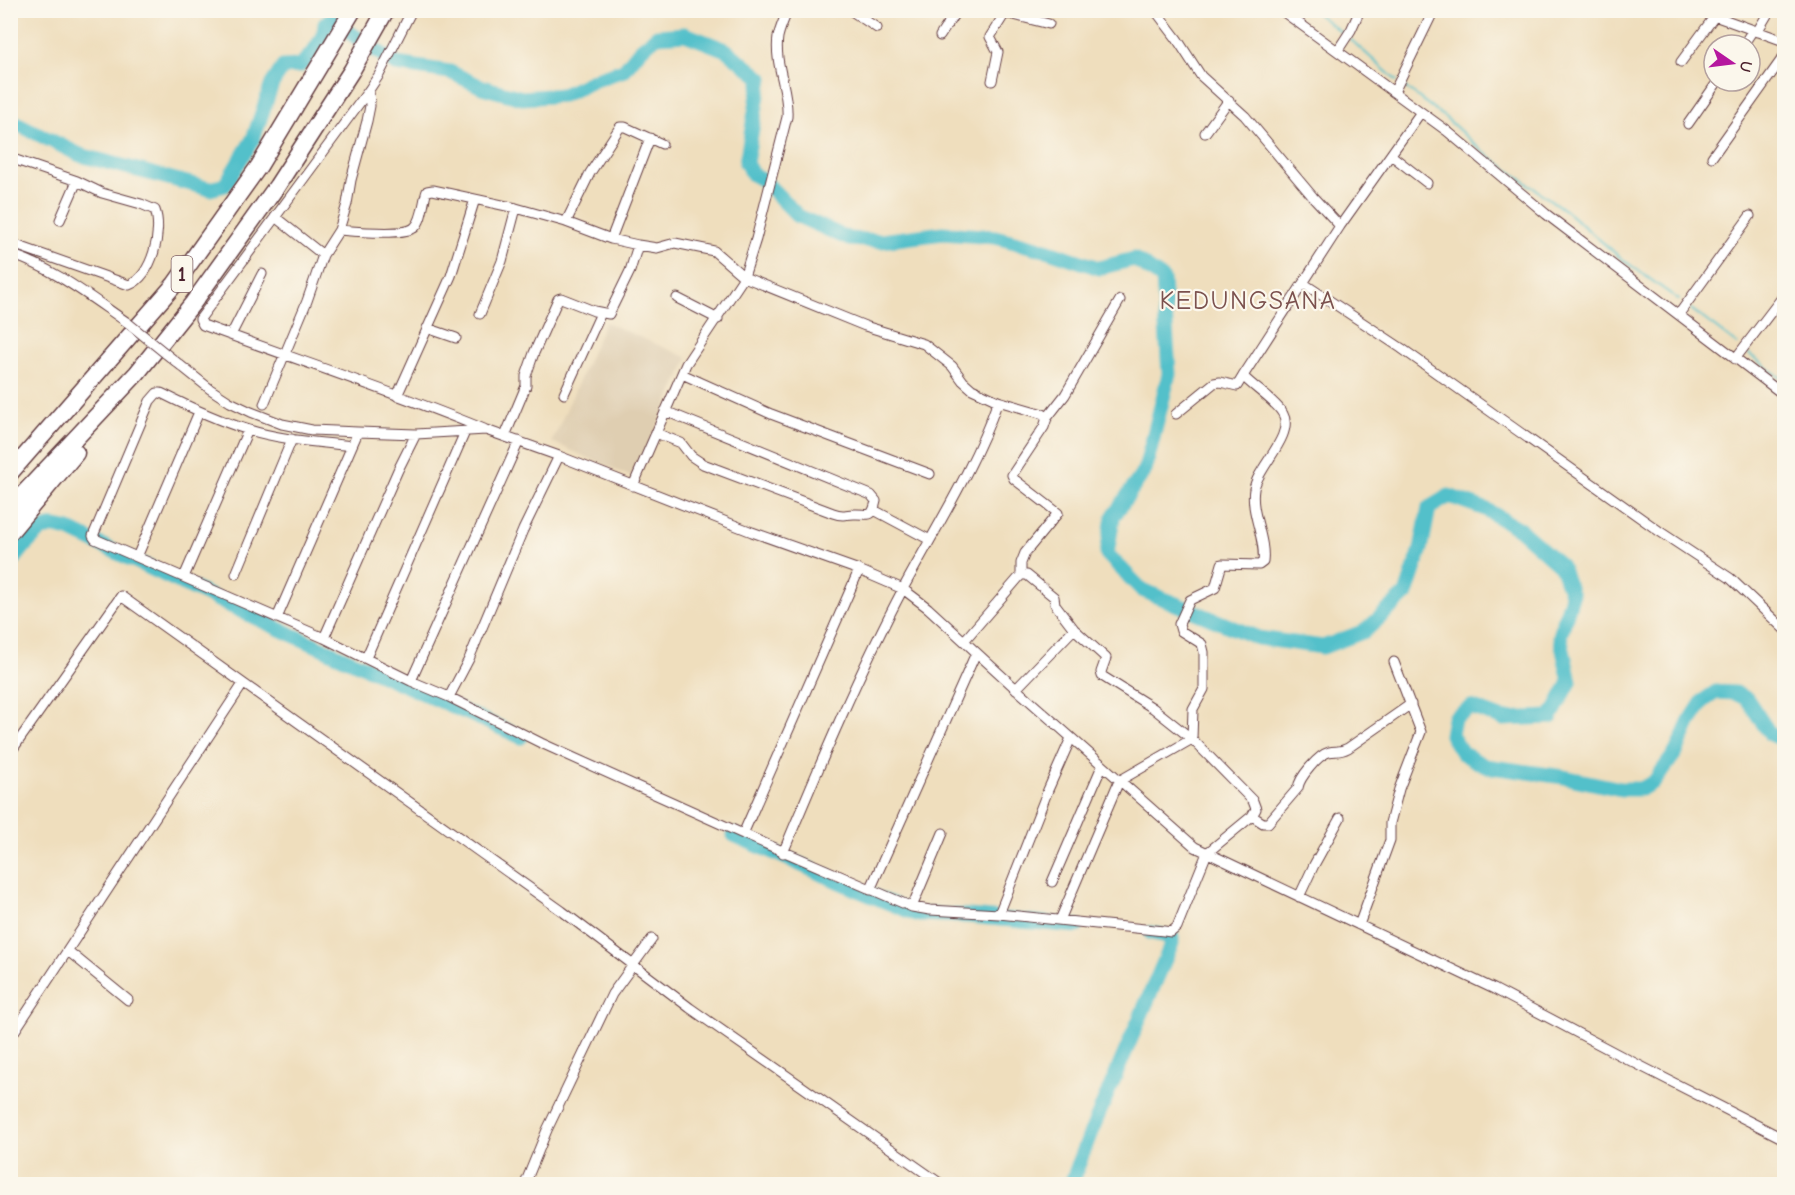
<svg xmlns="http://www.w3.org/2000/svg" width="1795" height="1195" viewBox="0 0 1795 1195" font-family="'Comic Neue',sans-serif">
  <rect width="100%" height="100%" fill="#fbf7ec"/>
  <filter id="ink" filterUnits="userSpaceOnUse"><feTurbulence type="fractalNoise" baseFrequency=".0167" numOctaves="2"/><feDisplacementMap in="SourceGraphic" scale="12" xChannelSelector="R" yChannelSelector="G"/><feConvolveMatrix kernelMatrix="1 2 1 2 8 2 1 2 1" color-interpolation-filters="sRGB"/></filter>
  <filter id="wash" filterUnits="userSpaceOnUse"><feTurbulence type="fractalNoise" baseFrequency=".008" numOctaves="4" result="noise"/><feDisplacementMap in="SourceGraphic" scale="24" xChannelSelector="R" yChannelSelector="G"/><feGaussianBlur stdDeviation="1.35" result="paint"/><feColorMatrix in="noise" values="0 0 0 0 0 0 0 0 0 0 0 0 0 0 0 0 0 1.4 0 .05"/><feComposite in="paint" operator="in"/></filter>
  <g filter="url(#wash)">
    <rect width="100%" height="100%" fill="#efdebd"/>
    <path fill="#dfceb1" d="M605 322 688 358 634 478 552 442Z"/>
    <g fill="none" stroke-linecap="round" stroke-linejoin="round">
      <path stroke="#52c0ca" stroke-width="2" d="M1312 10 1346 36
        M1350 39 1397 81
        M1402 85 1446 118 1482 151 1566 211 1622 259 1679 300
        M1691 309 1737 344
        M1749 354 1784 380"/>
      <path stroke="#52c0ca" stroke-width="15" d="M10 120 80 155 210 189 225 185 253 139 272 84 283 67 299 66C311 56 325 39 325 24L331 20 396 64 450 72 482 87 522 98 563 95 599 78 624 70 640 50 657 36 685 34 726 50 761 78 746 163 752 174 763 180 798 216 849 239 881 241 943 233 995 237 1049 251 1099 268 1134 259 1163 279 1169 374 1145 470 1113 517 1107 554 1142 590 1258 638 1323 647 1365 631 1406 594 1421 549 1429 508 1449 496 1485 509 1519 529 1561 566 1572 596 1560 636 1570 682 1551 717 1503 719 1471 707 1454 718 1451 735 1462 753 1485 766 1564 777 1621 789H1641L1654 782 1676 752 1689 723 1703 701 1716 692 1735 693 1747 699 1770 734 1784 740
        M10 565C18 554 37 529 50 527 56 526 63 529 69 530L286 632 521 737
        M734 835 853 888 916 914 968 916 1077 926
        M1071 1184 1091 1132 1172 943V937L1151 933"/>
    </g>
  </g>
  <g filter="url(#ink)">
    <g fill="none" stroke-linecap="round" stroke-linejoin="round">
      <defs>
        <path id="minor" d="M412 10 379 75 369 90 200 319 203 325C297 360 392 391 484 429
          M788 10C784 19 780 28 778 37 774 65 789 90 787 117L756 239 744 277 865 326 924 344 952 366 963 381 972 389 998 401 1043 414 1047 418 1044 427 1012 475 1014 479 1058 513 1025 553 1021 563V575L964 641
          M850 10 877 28
          M906 10 907 12
          M994 10 1049 24
          M1155 10 1177 39 1201 76 1245 116 1313 197 1340 226
          M1281 10 1447 131 1546 214 1784 395
          M1698 10 1784 41
          M1757 32 1770 10
          M940 36 957 10
          M1743 45 1753 30
          M1338 50 1351 30 1360 10
          M1681 62 1714 17
          M992 81 998 52 990 37 1007 10
          M1394 92 1434 10
          M1688 124 1718 81
          M1205 133 1229 100
          M1391 155 1427 183
          M1712 157 1784 56
          M10 158 77 181 60 220
          M275 217 323 255
          M566 222 590 173 620 127H625L662 144
          M339 230C352 231 407 236 415 227 423 220 423 201 427 191L433 190 516 208 566 222 611 239 638 245 657 248 675 243 714 251 744 277 686 364 633 486
          M611 239 650 138
          M10 243 129 285C152 277 163 231 155 210L141 204 102 193 77 181
          M10 254C54 268 90 297 128 323
          M1303 283 1401 348 1659 531 1730 578 1784 629
          M677 298 718 319
          M480 314 502 261 516 208
          M1679 314 1750 216
          M427 328 456 338
          M231 335 262 274
          M165 353 210 389 230 402 251 412 282 424 312 430 358 432 416 434 486 430 559 456 752 532 859 570 903 589 928 608 1014 687 1195 847 1494 989 1625 1058 1784 1139
          M1735 359 1784 295
          M682 374 771 414 930 474
          M564 394 601 313
          M397 396 451 276 475 199
          M264 404 307 301 323 255 339 230 347 204 351 180 367 121 370 106 369 90
          M1176 414 1214 383 1220 382 1237 386 1243 376
          M1047 418 1065 395 1120 300
          M656 433 681 443 691 456 703 464 833 513C844 517 844 514 854 514 868 513 872 520 876 501L871 495 665 411
          M505 436 526 386V376L534 353 558 299 561 298 594 311 609 314 630 271 638 245
          M352 446C317 442 280 440 246 429 216 420 189 407 161 393H157L150 401 93 536 95 539 324 638 411 681 449 697 541 743 743 834
          M874 510 930 540
          M137 557 199 412
          M859 570 743 834 912 907 930 910 999 914 1164 931 1171 932 1177 927 1207 853 1252 816 1256 809 1253 801 1192 739 1119 781 1060 920
          M236 574 292 439
          M1021 575H1027L1054 597 1055 604 1074 629 1106 658 1101 672 1102 676 1153 708 1192 739 1193 709 1204 689V652L1202 644 1181 631 1179 624 1190 600 1215 588 1222 564 1259 565 1263 562C1266 538 1250 513 1254 489 1257 468 1295 435 1283 414 1276 401 1254 388 1243 376L1340 226 1421 112
          M184 577 248 430
          M277 618 358 432
          M324 638 398 470 416 434
          M366 658 465 432
          M411 681 519 441
          M1016 689 1074 629
          M449 697 469 659 523 530 559 456
          M10 753 121 596 562 911 690 1008 941 1184
          M1252 816 1263 823H1268L1298 788C1299 778 1318 755 1329 752 1336 750 1339 753 1348 748L1411 704
          M783 853C820 764 859 672 904 587 937 526 975 466 998 401
          M1052 882 1102 766
          M870 890 976 653
          M1299 897 1314 865 1340 818
          M912 907 943 833
          M999 914 1048 790 1071 738
          M1359 925 1390 840V823L1399 789 1421 732 1394 662
          M68 951 128 1000
          M10 1038 243 684
          M525 1184 547 1130 612 994 652 939"/>
        <path id="motorway" d="M10 473 175 284 259 166 353 10
          M10 508 137 373 193 303 277 186 352 70 386 10
          M10 532 76 453"/>
      </defs>
      <use href="#minor" stroke="#633c41" stroke-width="11"/>
      <use href="#motorway" stroke="#633c41" stroke-width="19"/>
      <use href="#minor" stroke="#fff" stroke-width="9"/>
      <use href="#motorway" stroke="#fff" stroke-width="16"/>
      <defs>
        <path id="minor-bridge" d="M128 323 165 353"/>
      </defs>
      <use href="#minor-bridge" stroke="#633c41" stroke-width="11" stroke-linecap="butt"/>
      <use href="#minor-bridge" stroke="#fff" stroke-width="9"/>
    </g>
  </g>
  <g text-anchor="middle" stroke-width="4.5" stroke-linejoin="round" paint-order="stroke">
    <rect fill="#fbf7ec" stroke="#7f6065" stroke-width="1.5" x="171.5" y="256" width="21" height="36" rx="4.5"/>
    <g font-size="21" font-weight="bold" fill="#4a1f2b">
      <text x="182" y="281">1</text>
    </g>
    <g font-size="26" letter-spacing="1.5" fill="#7b514e" stroke="#fbf7ec">
      <text x="1248" y="309">KEDUNGSANA</text>
    </g>
  </g>
  <rect width="1795" height="1195" fill="none" stroke="#fbf7ec" stroke-width="36"/>
  <g transform="translate(1732 63) rotate(104)"><circle r="28" fill="#fbf7ec" stroke="#b4a19f" stroke-width="1.5"/>
  <path d="M0-4.5L10 22L0 15L-10 22Z" fill="#b5179e"/>
  <text y="-9" font-size="16" font-weight="bold" text-anchor="middle" fill="#4a1f2b">U</text>
  </g>
</svg>
